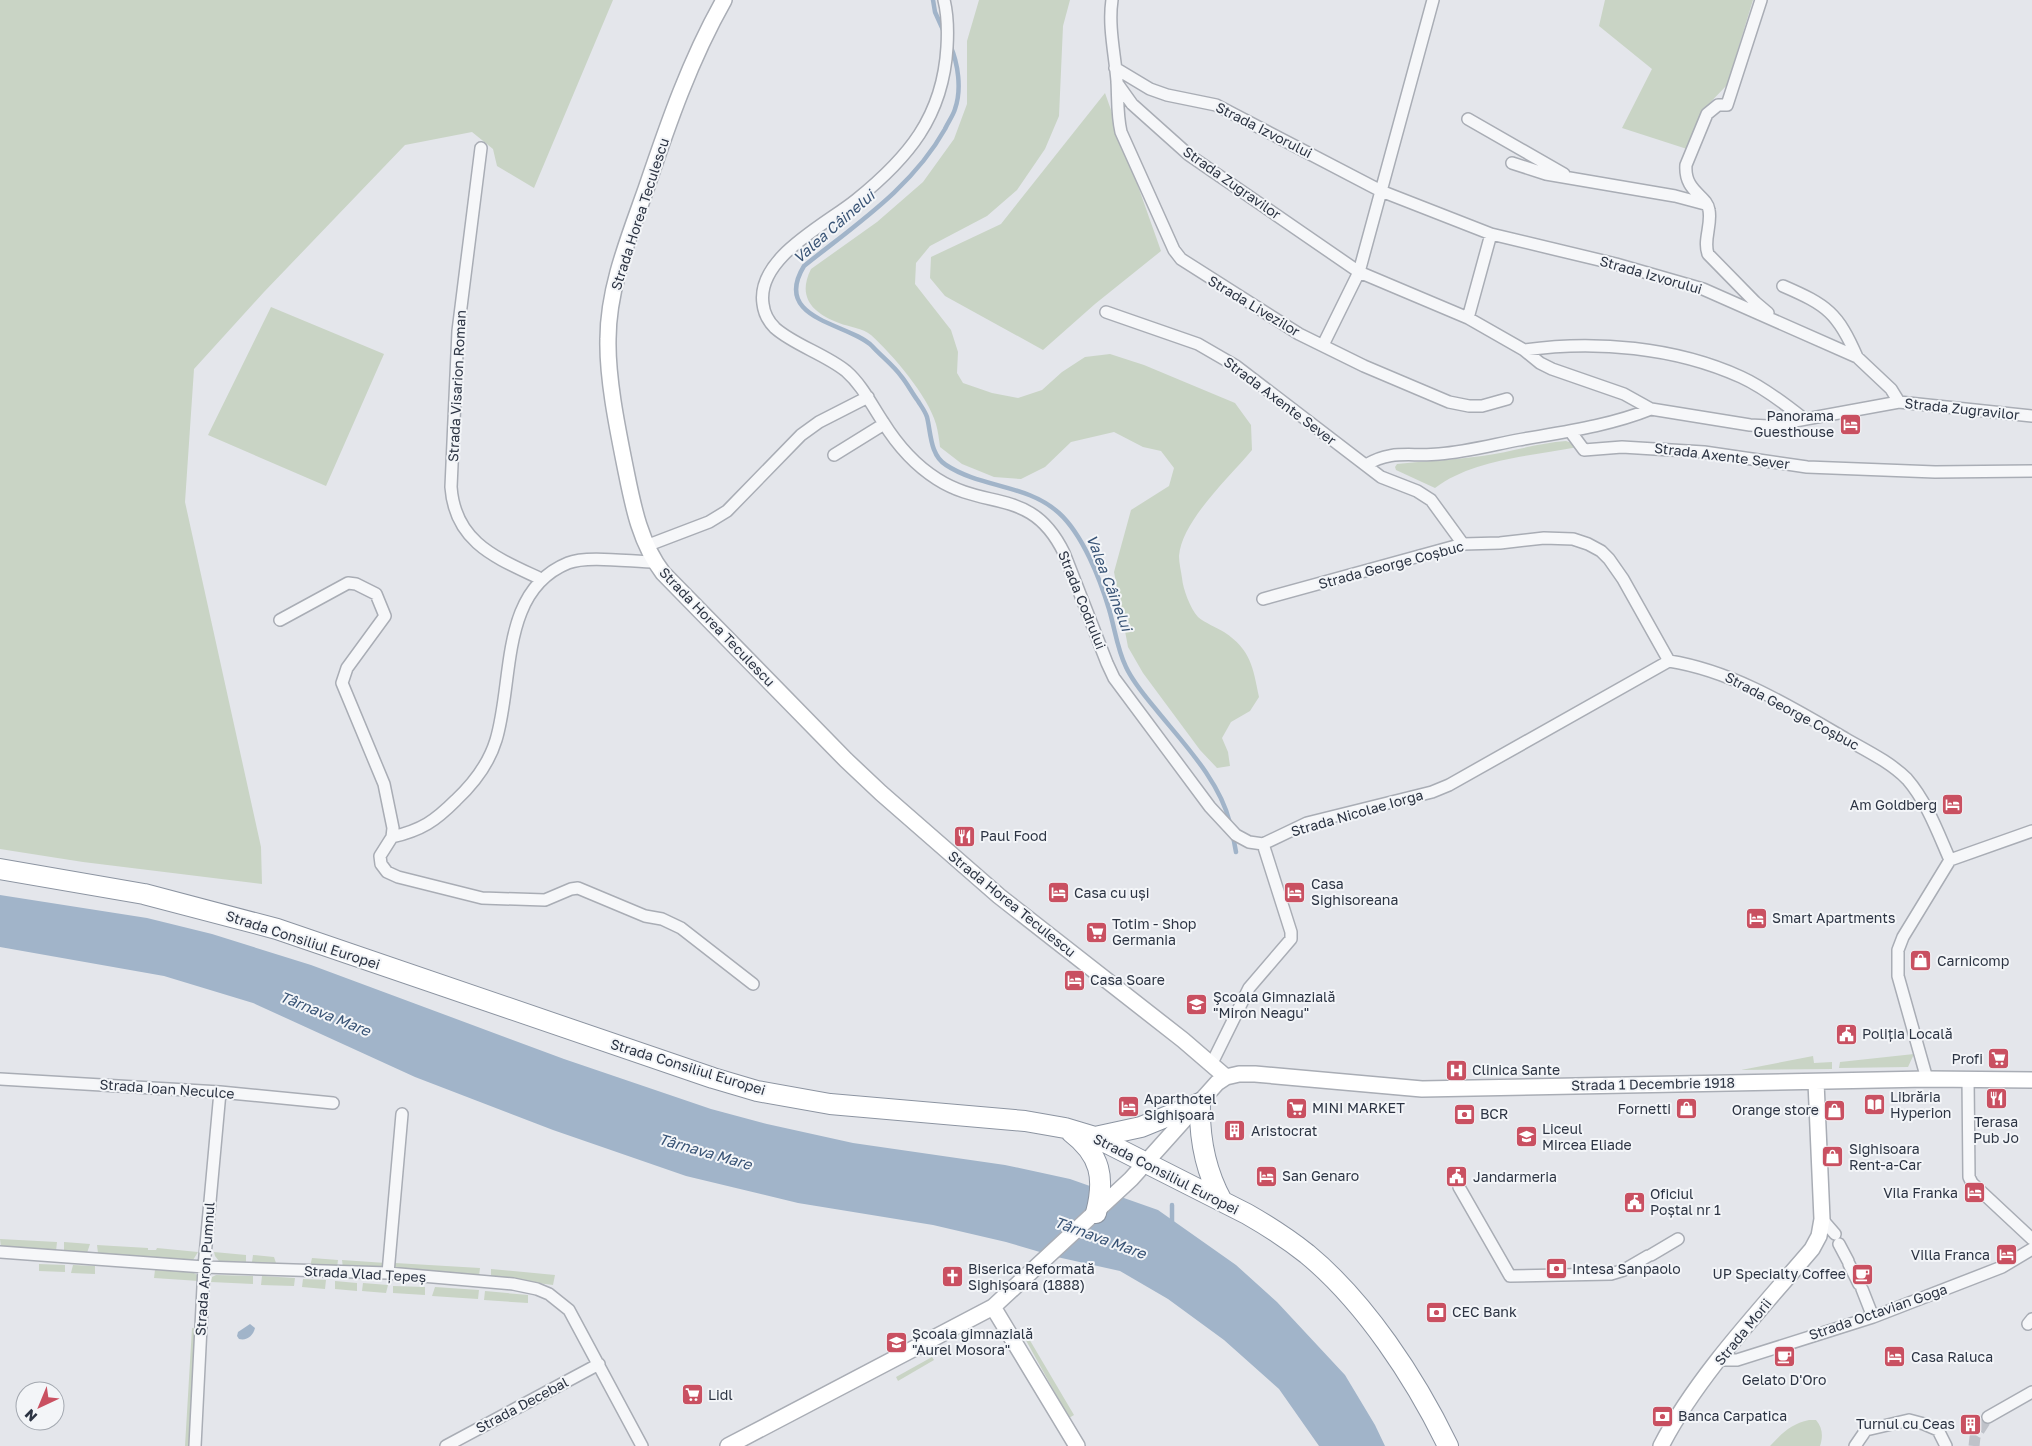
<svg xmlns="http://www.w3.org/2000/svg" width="2032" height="1446" viewBox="0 0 2032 1446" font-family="'Golos Text',sans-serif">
  <rect width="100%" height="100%" fill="#e4e6eb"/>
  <path fill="#c9d4c5" d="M0 0H613L534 188 497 166 493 149 472 132 405 145 264 292 194 369 185 502 261 847 262 884 83 862 0 849Z
    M979 0H1070L1063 26 1059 116 1045 149 1017 190 987 216 930 246 916 263 915 284 951 330 958 352 957 373 963 383 992 393 1018 398 1042 390 1062 372 1085 357 1110 354 1144 365 1235 403 1251 425 1252 450C1230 477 1182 520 1179 556 1179 563 1181 571 1182 578 1183 589 1190 608 1198 617 1205 623 1216 627 1224 632 1251 650 1253 667 1259 697L1250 711 1231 722 1222 738 1228 752 1230 766 1217 768 1200 750 1143 673 1128 647 1114 572 1131 510 1169 486 1174 468 1161 451 1143 447 1114 432 1071 442 1045 467 1021 479 994 477 962 464 940 447C939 439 938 431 936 424 928 396 893 355 871 335 863 328 849 327 839 323 812 313 797 297 811 269L877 222 923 182 954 139 967 104V41Z
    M1605 0H1753L1727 85 1702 111 1687 149 1622 128 1652 69 1599 26Z
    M1105 93 1161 251 1095 304 1043 350 945 296 930 278 931 257 1001 224Z
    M271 307 384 354 326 486 208 435Z
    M1566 441 1575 444 1578 447C1532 456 1473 459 1435 488L1396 470 1395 467 1397 464C1425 461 1454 460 1482 456 1511 452 1538 443 1566 441Z
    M1914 1054 1908 1067 1839 1068 1840 1062Z
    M1813 1056 1814 1063 1832 1062V1069L1741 1070Z
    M0 1239 57 1242 56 1251 1 1247Z
    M64 1242 90 1244 87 1253 64 1252Z
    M97 1245 148 1248V1250H156L157 1248 198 1252 193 1260 98 1253Z
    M214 1252 246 1255V1262L219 1261 215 1256Z
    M253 1255 274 1257 276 1263 252 1262Z
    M312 1258 338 1260 337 1268 310 1267Z
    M342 1260 386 1263 384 1270 343 1268Z
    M395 1263 480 1268 479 1276 394 1269Z
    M39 1264 65 1265V1272L39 1271Z
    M73 1265 95 1266V1274L71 1273Z
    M491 1269 555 1275 553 1285 491 1277Z
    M155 1270 192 1272 199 1276V1281L154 1278Z
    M216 1275 253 1276V1284L211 1282 212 1277Z
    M262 1276 295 1278 294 1286 261 1285Z
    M303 1279 326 1280 325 1289 302 1287Z
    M335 1281 357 1283V1291L335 1289Z
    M363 1283 388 1285 386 1293 362 1291Z
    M393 1286 425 1287V1295L393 1293Z
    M435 1287 479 1290 478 1299 432 1296Z
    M485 1291 528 1295V1303L484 1300Z
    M192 1328 197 1329 189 1446H185Z
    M1025 1332 1074 1415 1069 1418 1023 1335Z
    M932 1357 934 1360 898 1381 896 1377Z
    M1809 1420H1816C1823 1428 1823 1437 1820 1446H1770C1782 1433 1791 1424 1809 1420Z"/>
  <path fill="#a1b4c9" d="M0 895 147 918 212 934 311 965 564 1059 711 1109 767 1124 853 1143 1005 1165 1070 1179 1158 1210 1236 1265 1277 1302 1345 1375 1375 1425 1385 1446H1319L1279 1389 1224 1340 1168 1299 1120 1271 1057 1257 1006 1242 933 1225 798 1203 686 1176 553 1130 415 1077 253 1003 164 976 0 947Z
    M250 1324 255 1328C253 1336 247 1341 239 1339L237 1336 238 1332Z"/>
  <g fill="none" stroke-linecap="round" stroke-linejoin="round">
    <path stroke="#a1b4c9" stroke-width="4.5" d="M933 0 935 12 944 32
      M950 45C958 63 962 89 955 109 953 116 948 122 945 129 912 188 855 225 804 266 771 320 849 323 872 346 881 356 893 365 901 376 907 383 912 393 918 401 921 406 925 411 927 417 931 433 930 455 946 465 981 488 1027 484 1059 513 1083 535 1100 579 1109 609 1115 629 1117 649 1126 667 1133 682 1144 695 1154 707 1182 742 1219 779 1230 823
      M1233 836 1236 852
      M1172 1205V1224"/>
    <path stroke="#bfc2c9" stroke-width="11" stroke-dasharray="11 5.5" stroke-linecap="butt" d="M1974 1446 1975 1437 1988 1417"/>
    <defs>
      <path id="street" d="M944 0C948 16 948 30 947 47 943 117 908 158 856 200 825 225 756 258 763 304 764 313 768 321 775 328 794 345 825 354 846 371 862 385 871 404 883 422 896 443 915 465 937 479 987 511 1032 487 1064 553L1107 663 1114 678 1210 807 1236 835 1249 842 1263 844
        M1112 0C1108 26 1115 55 1117 81 1118 99 1117 115 1121 132L1174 250 1181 259 1299 334 1364 366 1449 402 1469 406H1482L1507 399
        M1761 0 1727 105H1718L1707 114 1686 165C1684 192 1707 195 1709 210 1712 225 1703 240 1708 254L1755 302 1768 313
        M1115 68 1150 89 1167 95 1216 105 1381 191 1491 234 1616 264 1703 289 1857 357 1891 389 1899 402
        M1117 83 1132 104 1189 155 1359 272 1468 318 1524 350 1540 363 1552 369 1624 394 1651 409 1750 425 1768 426 1899 402 2032 416
        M1468 119 1564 174
        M481 148 458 331 451 487C455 543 497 558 541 579
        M1512 163 1546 174 1675 196 1705 204
        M1783 286C1827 305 1838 313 1857 357
        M1106 312 1198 344 1236 366 1381 477 1417 491 1431 500 1463 544
        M1468 318 1491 234
        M1323 345 1359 272 1433 0
        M1524 350C1595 340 1675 347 1741 377 1763 387 1784 403 1804 419
        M1570 431 1584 450 1622 447 1704 452 1807 467 1935 472 2032 471
        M834 455 884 424
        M1366 465C1392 449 1411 457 1439 454 1465 452 1492 445 1518 440 1563 432 1609 426 1651 409
        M646 546 709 522 727 511 801 435 819 422 868 397
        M1263 599 1463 544 1500 543 1544 538 1573 539 1588 544 1601 551 1609 559 1623 579 1669 661
        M280 620 348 583 356 584 376 594 385 616 347 668 342 683 384 784 393 828 392 837 380 856 381 864 387 872 398 877 482 898 545 900 571 889 578 888 645 916 662 919 681 928 753 984
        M1669 661C1733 671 1791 707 1846 739 1867 751 1890 762 1907 779 1927 802 1938 833 1950 860
        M392 837C422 830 435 821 456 800 473 784 489 763 496 740 514 681 499 591 568 563 587 555 633 562 655 562
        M1263 844 1307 823 1432 792 1449 785 1669 661
        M1950 860 2032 831
        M1212 1063 1249 988 1291 939V932L1263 844
        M1968 1078 1969 1177 1972 1183 2032 1239
        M0 1079 220 1092 333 1103
        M1927 1079 1898 976V950L1903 937 1950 860
        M1459 1187 1510 1276 1611 1274 1624 1270 1648 1256
        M1822 1219 1835 1234
        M1839 1244 1848 1261
        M0 1252 204 1267 388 1273 513 1284 537 1289 549 1294 569 1310 642 1446
        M1651 1255 1678 1239
        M1849 1264 1859 1284
        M388 1273 402 1114
        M1862 1289 1873 1317
        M2028 1324 2032 1319
        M1718 1360H1737L1873 1317 2002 1267 2032 1249
        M1988 1417 2032 1392
        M195 1446 204 1267 220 1092
        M446 1446 599 1364
        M1855 1446 1866 1430 1909 1420 1924 1424 1938 1430 1946 1446"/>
      <path id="secondary" d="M724 0C690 60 668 124 646 189 629 237 608 288 608 339 607 379 618 431 626 471 633 506 640 543 663 573L846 760 881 793 999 896 1183 1040 1226 1077
        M993 1307 1077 1446
        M728 1446 993 1307 1131 1179 1217 1083 1226 1077 1239 1074H1255L1422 1089 1927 1079 2032 1080
        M1661 1446C1697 1376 1761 1309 1812 1249L1819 1236 1822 1219 1816 1082"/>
      <path id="highway" d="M0 869 144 894 277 929 713 1078 757 1091 830 1104 1025 1121 1065 1128 1095 1137 1247 1214C1268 1226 1288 1239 1307 1254 1365 1302 1415 1378 1448 1446
        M1071 1132C1101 1155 1105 1178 1096 1213
        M1095 1137 1141 1127 1200 1103C1199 1139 1205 1170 1222 1201"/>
    </defs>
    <use href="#street" stroke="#a9adb5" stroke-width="14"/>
    <use href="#secondary" stroke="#a9adb5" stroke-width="18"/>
    <use href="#highway" stroke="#8c94a1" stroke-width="22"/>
    <use href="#street" stroke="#f6f7f9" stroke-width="11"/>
    <use href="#secondary" stroke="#fff" stroke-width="15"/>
    <use href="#highway" stroke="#fff" stroke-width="20"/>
  </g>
  <defs>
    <symbol id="hotel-square" viewBox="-11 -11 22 22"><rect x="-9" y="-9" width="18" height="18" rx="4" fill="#c95061" stroke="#f3f5f8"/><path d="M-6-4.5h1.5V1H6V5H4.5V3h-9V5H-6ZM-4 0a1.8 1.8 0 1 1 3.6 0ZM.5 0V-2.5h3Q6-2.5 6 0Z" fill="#fff"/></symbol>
    <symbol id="restaurant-square" viewBox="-11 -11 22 22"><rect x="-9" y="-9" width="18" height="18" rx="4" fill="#c95061" stroke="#f3f5f8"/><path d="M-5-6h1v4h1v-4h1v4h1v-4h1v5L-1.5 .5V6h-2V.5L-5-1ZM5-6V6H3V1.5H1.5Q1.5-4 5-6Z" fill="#fff"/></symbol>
    <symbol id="supermarket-square" viewBox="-11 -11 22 22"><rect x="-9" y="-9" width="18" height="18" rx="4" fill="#c95061" stroke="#f3f5f8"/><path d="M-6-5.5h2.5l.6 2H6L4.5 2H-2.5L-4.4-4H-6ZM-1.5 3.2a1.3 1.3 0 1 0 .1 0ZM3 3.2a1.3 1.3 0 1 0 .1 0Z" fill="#fff"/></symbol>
    <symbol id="shop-square" viewBox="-11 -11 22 22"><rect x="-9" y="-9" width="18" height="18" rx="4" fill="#c95061" stroke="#f3f5f8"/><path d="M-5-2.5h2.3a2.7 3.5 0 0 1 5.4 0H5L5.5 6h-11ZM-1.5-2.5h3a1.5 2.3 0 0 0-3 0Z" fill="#fff"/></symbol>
    <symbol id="school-square" viewBox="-11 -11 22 22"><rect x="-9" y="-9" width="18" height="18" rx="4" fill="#c95061" stroke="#f3f5f8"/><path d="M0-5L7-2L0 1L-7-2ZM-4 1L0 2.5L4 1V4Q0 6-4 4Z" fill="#fff"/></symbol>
    <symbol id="civic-square" viewBox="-11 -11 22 22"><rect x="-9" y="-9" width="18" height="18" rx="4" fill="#c95061" stroke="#f3f5f8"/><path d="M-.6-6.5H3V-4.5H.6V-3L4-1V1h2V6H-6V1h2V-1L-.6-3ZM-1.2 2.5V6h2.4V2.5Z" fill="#fff"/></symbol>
    <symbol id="hospital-square" viewBox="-11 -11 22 22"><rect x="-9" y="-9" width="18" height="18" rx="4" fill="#c95061" stroke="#f3f5f8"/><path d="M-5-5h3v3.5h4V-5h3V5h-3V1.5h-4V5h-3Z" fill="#fff"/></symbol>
    <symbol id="library-square" viewBox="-11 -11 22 22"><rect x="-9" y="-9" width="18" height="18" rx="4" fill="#c95061" stroke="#f3f5f8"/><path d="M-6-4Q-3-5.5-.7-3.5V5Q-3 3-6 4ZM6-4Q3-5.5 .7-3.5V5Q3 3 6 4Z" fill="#fff"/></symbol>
    <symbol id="bank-square" viewBox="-11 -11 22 22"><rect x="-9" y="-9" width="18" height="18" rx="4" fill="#c95061" stroke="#f3f5f8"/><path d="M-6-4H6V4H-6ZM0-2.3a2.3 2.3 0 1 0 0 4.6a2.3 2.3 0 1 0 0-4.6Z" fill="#fff"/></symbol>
    <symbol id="building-square" viewBox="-11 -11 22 22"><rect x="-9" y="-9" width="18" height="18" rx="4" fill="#c95061" stroke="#f3f5f8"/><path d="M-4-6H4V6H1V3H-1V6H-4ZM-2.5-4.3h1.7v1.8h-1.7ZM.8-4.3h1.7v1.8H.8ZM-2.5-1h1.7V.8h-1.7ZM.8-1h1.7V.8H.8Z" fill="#fff"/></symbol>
    <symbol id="university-square" viewBox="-11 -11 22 22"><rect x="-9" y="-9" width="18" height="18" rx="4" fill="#c95061" stroke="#f3f5f8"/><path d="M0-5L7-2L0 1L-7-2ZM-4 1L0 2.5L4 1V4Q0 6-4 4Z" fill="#fff"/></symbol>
    <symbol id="cafe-square" viewBox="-11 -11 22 22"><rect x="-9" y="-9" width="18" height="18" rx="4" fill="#c95061" stroke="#f3f5f8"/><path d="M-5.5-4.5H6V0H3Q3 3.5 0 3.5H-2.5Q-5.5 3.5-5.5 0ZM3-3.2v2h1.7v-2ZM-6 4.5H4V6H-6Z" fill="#fff"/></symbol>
    <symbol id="church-square" viewBox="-11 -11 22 22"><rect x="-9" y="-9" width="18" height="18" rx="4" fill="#c95061" stroke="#f3f5f8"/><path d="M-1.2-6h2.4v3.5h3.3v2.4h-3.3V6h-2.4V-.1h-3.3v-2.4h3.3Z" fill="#fff"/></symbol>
  </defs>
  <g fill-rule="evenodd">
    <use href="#hotel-square" x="1838" y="412" width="25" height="25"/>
    <use href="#hotel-square" x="1940" y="792" width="25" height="25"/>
    <use href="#restaurant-square" x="952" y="824" width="25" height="25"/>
    <use href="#hotel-square" x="1282" y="880" width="25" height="25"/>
    <use href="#hotel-square" x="1046" y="880" width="25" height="25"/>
    <use href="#hotel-square" x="1744" y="906" width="25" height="25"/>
    <use href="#supermarket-square" x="1084" y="920" width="25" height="25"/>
    <use href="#shop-square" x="1908" y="948" width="25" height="25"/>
    <use href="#hotel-square" x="1062" y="968" width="25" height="25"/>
    <use href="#school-square" x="1184" y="992" width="25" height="25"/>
    <use href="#civic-square" x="1834" y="1022" width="25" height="25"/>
    <use href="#supermarket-square" x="1986" y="1046" width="25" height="25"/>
    <use href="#hospital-square" x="1444" y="1058" width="25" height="25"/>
    <use href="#restaurant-square" x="1984" y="1086" width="25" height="25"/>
    <use href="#library-square" x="1862" y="1092" width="25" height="25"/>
    <use href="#hotel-square" x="1116" y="1094" width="25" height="25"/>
    <use href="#supermarket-square" x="1284" y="1096" width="25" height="25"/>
    <use href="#shop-square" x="1674" y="1096" width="25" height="25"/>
    <use href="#shop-square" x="1822" y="1098" width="25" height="25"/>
    <use href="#bank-square" x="1452" y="1102" width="25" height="25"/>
    <use href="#building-square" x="1222" y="1118" width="25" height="25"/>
    <use href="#university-square" x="1514" y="1124" width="25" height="25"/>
    <use href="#shop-square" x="1820" y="1144" width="25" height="25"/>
    <use href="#hotel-square" x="1254" y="1164" width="25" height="25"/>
    <use href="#civic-square" x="1444" y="1164" width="25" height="25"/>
    <use href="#hotel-square" x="1962" y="1180" width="25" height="25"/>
    <use href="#civic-square" x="1622" y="1190" width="25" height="25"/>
    <use href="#hotel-square" x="1994" y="1242" width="25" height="25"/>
    <use href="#bank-square" x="1544" y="1256" width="25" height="25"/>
    <use href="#cafe-square" x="1850" y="1262" width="25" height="25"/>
    <use href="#church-square" x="940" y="1264" width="25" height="25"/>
    <use href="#bank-square" x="1424" y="1300" width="25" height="25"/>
    <use href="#school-square" x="884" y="1330" width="25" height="25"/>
    <use href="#cafe-square" x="1772" y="1344" width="25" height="25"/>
    <use href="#hotel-square" x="1882" y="1344" width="25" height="25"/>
    <use href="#supermarket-square" x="680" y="1382" width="25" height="25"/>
    <use href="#bank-square" x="1650" y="1404" width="25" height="25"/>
    <use href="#building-square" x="1958" y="1412" width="25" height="25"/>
  </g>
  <g text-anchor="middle" stroke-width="4" stroke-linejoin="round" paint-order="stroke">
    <g font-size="14" fill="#2c3443" stroke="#f3f5f8">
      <text transform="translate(1264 130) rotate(27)" y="5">Strada Izvorului</text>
      <text transform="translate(1232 183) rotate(35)" y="5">Strada Zugravilor</text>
      <text transform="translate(640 214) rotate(-72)" y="5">Strada Horea Teculescu</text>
      <text transform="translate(1651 275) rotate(16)" y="5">Strada Izvorului</text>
      <text transform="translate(1254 306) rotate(31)" y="5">Strada Livezilor</text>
      <text transform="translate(457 386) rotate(-87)" y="5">Strada Visarion Roman</text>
      <text transform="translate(1280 401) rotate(37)" y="5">Strada Axente Sever</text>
      <text transform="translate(1962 409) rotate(6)" y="5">Strada Zugravilor</text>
      <text transform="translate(1722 456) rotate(7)" y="5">Strada Axente Sever</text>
      <text transform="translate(1391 565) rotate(-15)" y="5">Strada George Coșbuc</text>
      <text transform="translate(1082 600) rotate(68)" y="5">Strada Codrului</text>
      <text transform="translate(717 627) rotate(46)" y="5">Strada Horea Teculescu</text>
      <text transform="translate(1792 711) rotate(28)" y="5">Strada George Coșbuc</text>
      <text transform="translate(1357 813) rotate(-16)" y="5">Strada Nicolae Iorga</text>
      <text transform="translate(1012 904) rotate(39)" y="5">Strada Horea Teculescu</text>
      <text transform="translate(303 940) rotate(18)" y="5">Strada Consiliul Europei</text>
      <text transform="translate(688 1067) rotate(17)" y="5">Strada Consiliul Europei</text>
      <text transform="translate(1653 1084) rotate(-1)" y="5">Strada 1 Decembrie 1918</text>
      <text transform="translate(167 1089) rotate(4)" y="5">Strada Ioan Neculce</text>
      <text transform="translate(1166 1174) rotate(27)" y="5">Strada Consiliul Europei</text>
      <text transform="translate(205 1269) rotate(-86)" y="5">Strada Aron Pumnul</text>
      <text transform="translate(365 1274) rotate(3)" y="5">Strada Vlad Țepeș</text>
      <text transform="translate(1878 1312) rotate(-19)" y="5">Strada Octavian Goga</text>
      <text transform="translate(1743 1332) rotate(-51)" y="5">Strada Morii</text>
      <text transform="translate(522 1405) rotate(-28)" y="5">Strada Decebal</text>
    </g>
    <g font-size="14" fill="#2c3443" stroke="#f3f5f8" text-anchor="start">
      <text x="1834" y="421" text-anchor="end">Panorama<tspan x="1834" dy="16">Guesthouse</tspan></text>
      <text x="1937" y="810" text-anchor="end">Am Goldberg</text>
      <text x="980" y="841">Paul Food</text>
      <text x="1311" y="889">Casa<tspan x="1311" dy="16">Sighisoreana</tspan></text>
      <text x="1074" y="898">Casa cu uși</text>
      <text x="1772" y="923">Smart Apartments</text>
      <text x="1112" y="929">Totim - Shop<tspan x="1112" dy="16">Germania</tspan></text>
      <text x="1937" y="966">Carnicomp</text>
      <text x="1090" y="985">Casa Soare</text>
      <text x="1213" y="1002">Şcoala Gimnazială<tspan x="1213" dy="16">"Miron Neagu"</tspan></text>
      <text x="1862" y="1039">Poliția Locală</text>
      <text x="1983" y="1064" text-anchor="end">Profi</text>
      <text x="1472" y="1075">Clinica Sante</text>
      <text x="1890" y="1102">Librăria<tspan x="1890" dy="16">Hyperion</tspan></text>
      <text x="1144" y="1104">Aparthotel<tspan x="1144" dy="16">Sighișoara</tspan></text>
      <text x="1312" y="1113">MINI MARKET</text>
      <text x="1671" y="1114" text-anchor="end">Fornetti</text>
      <text x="1819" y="1115" text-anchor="end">Orange store</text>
      <text x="1480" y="1119">BCR</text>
      <text x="1996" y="1127" text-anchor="middle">Terasa<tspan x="1996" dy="16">Pub Jo</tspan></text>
      <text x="1542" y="1134">Liceul<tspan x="1542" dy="16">Mircea Eliade</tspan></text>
      <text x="1251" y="1136">Aristocrat</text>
      <text x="1849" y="1154">Sighisoara<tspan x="1849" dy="16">Rent-a-Car</tspan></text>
      <text x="1282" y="1181">San Genaro</text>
      <text x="1473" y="1182">Jandarmeria</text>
      <text x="1958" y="1198" text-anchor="end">Vila Franka</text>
      <text x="1650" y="1199">Oficiul<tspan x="1650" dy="16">Poștal nr 1</tspan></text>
      <text x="1990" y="1260" text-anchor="end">Villa Franca</text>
      <text x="968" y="1274">Biserica Reformată<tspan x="968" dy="16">Sighișoara (1888)</tspan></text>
      <text x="1572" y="1274">Intesa Sanpaolo</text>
      <text x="1846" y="1279" text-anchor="end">UP Specialty Coffee</text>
      <text x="1452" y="1317">CEC Bank</text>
      <text x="912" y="1339">Școala gimnazială<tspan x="912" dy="16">"Aurel Mosora"</tspan></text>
      <text x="1911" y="1362">Casa Raluca</text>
      <text x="1784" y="1385" text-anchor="middle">Gelato D'Oro</text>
      <text x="708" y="1400">Lidl</text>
      <text x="1678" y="1421">Banca Carpatica</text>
      <text x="1955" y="1429" text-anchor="end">Turnul cu Ceas</text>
    </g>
    <g font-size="15" font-style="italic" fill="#385375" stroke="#f3f5f8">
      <text transform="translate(834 227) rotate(-41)" y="5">Valea Câinelui</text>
      <text transform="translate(1109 583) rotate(69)" y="5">Valea Câinelui</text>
      <text transform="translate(325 1014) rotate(22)" y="5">Târnava Mare</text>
      <text transform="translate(705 1152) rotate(16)" y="5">Târnava Mare</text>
      <text transform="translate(1100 1238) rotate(20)" y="5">Târnava Mare</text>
    </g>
  </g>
  <g transform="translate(40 1406) rotate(224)"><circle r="24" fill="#f3f5f8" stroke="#a3a8b0"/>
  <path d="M0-4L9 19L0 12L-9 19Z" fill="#c95061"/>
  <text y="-8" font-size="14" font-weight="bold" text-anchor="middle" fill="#2c3443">N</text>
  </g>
</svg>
